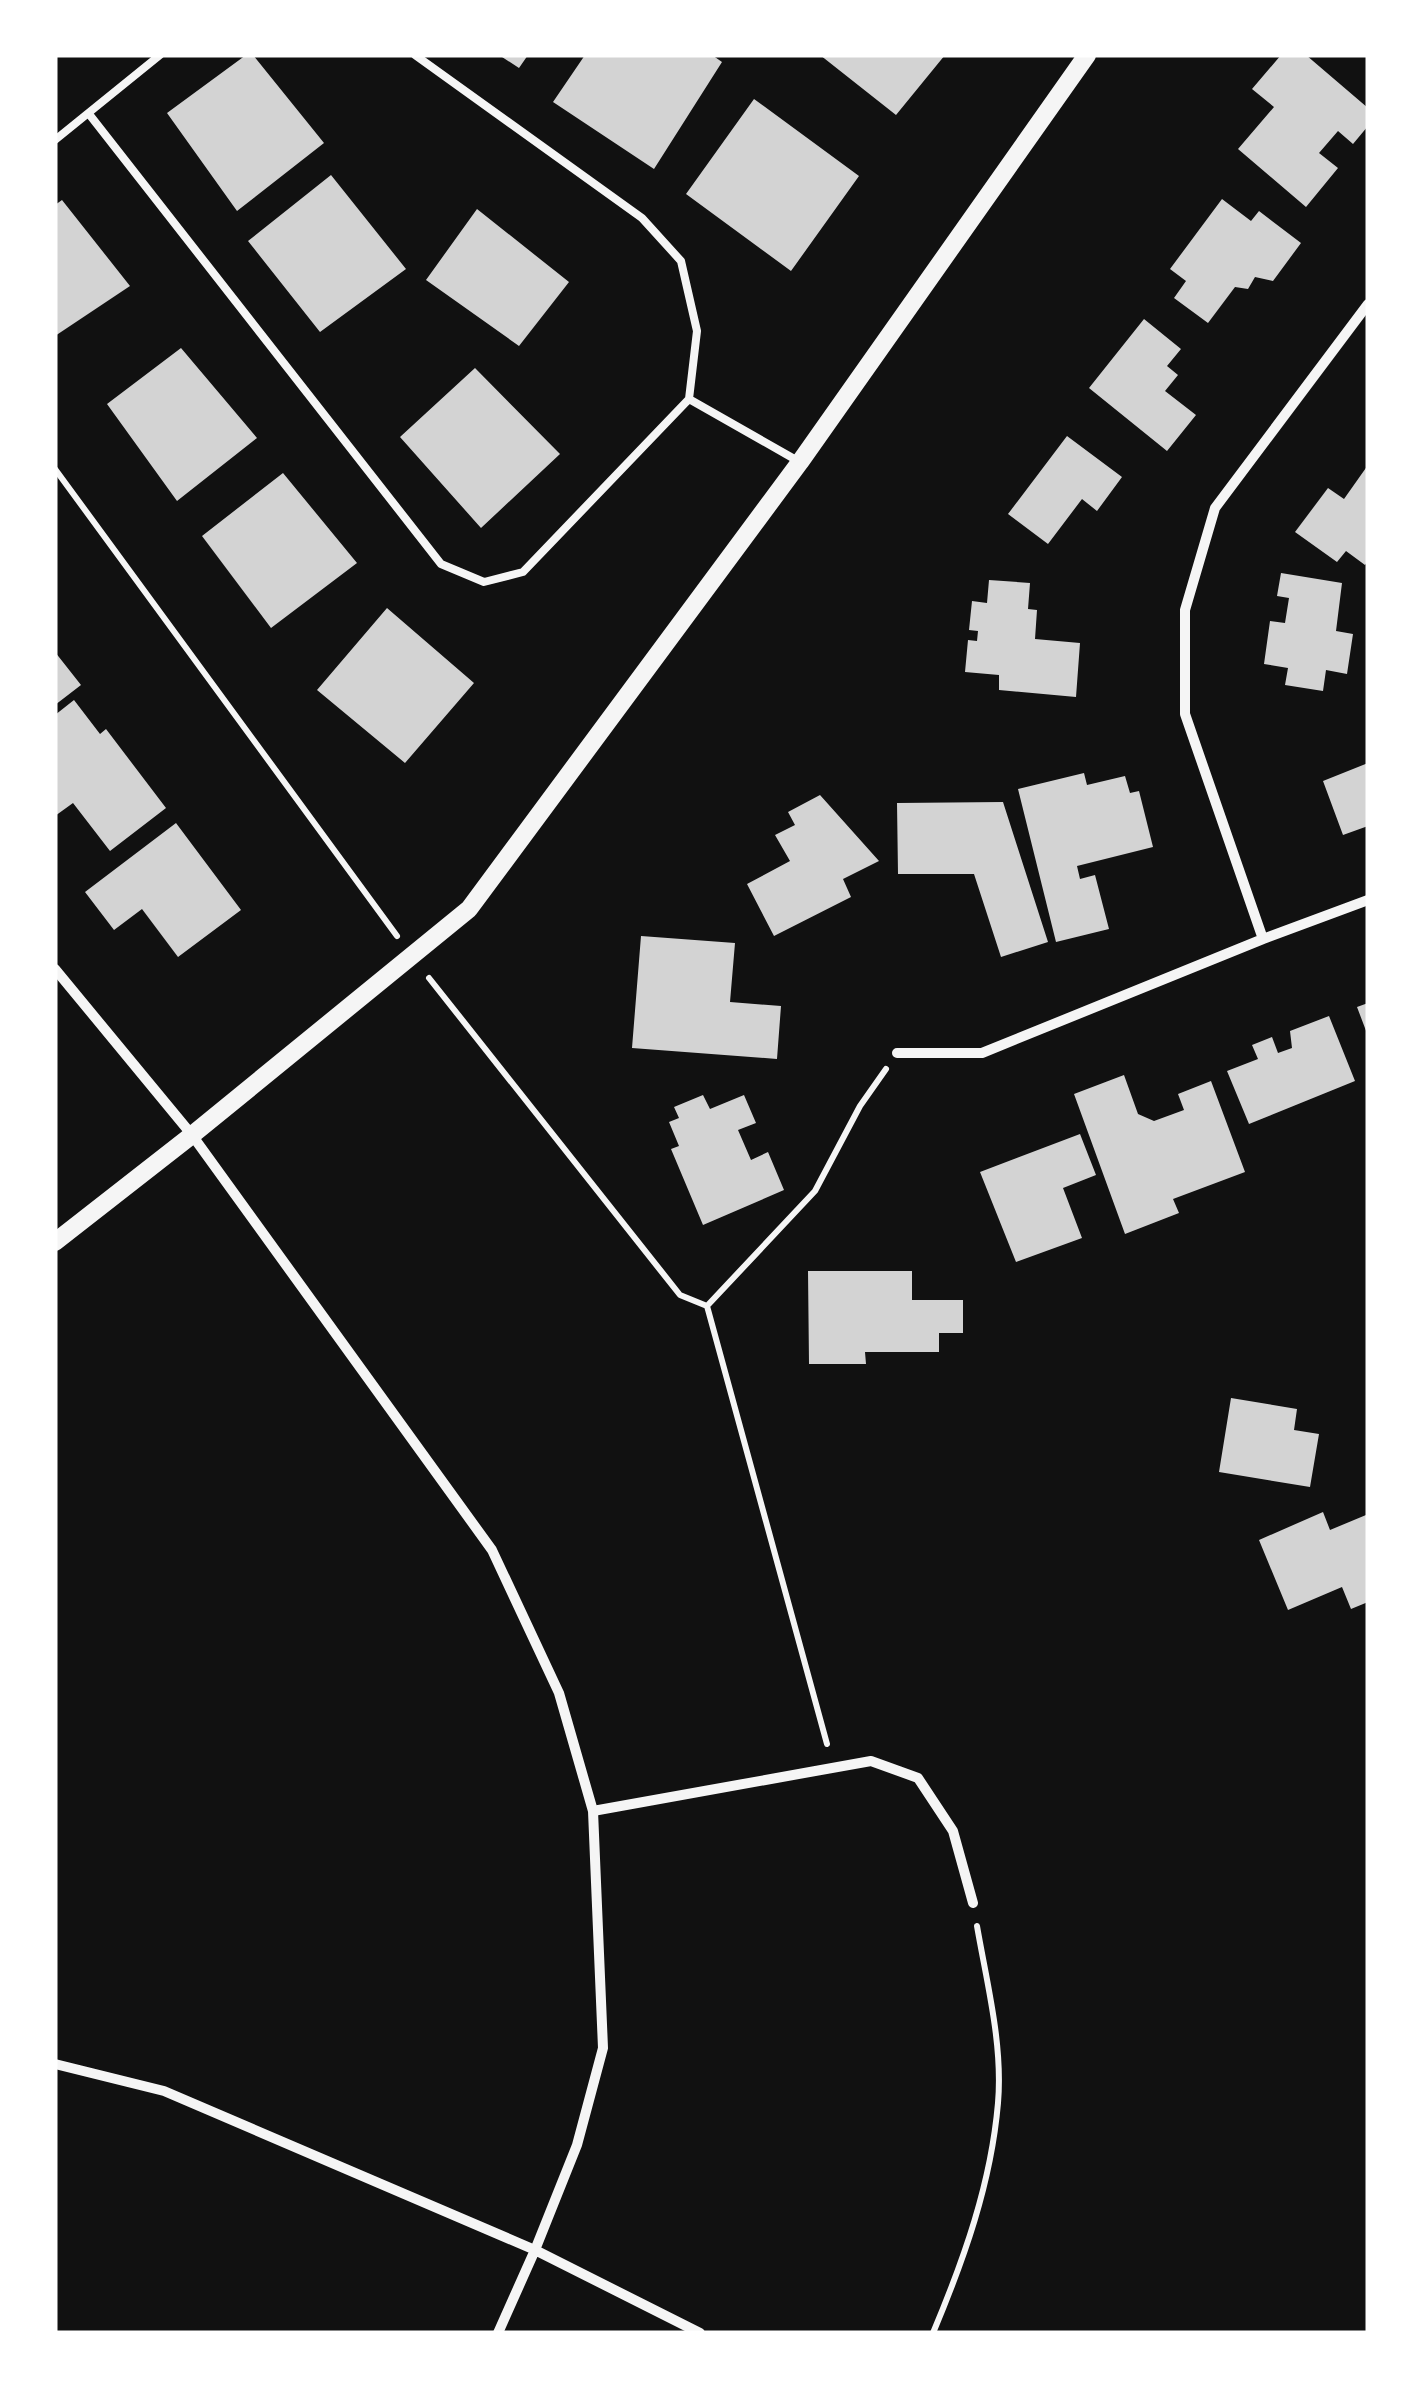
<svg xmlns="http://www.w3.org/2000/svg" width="1423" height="2388" viewBox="0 0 1423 2388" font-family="'Roboto Condensed',sans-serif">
  <rect width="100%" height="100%" fill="#111"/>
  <path fill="#d3d3d3" d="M246 55H253L324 143 237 211 167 113Z
    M499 55H528L519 68Z
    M585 55H712L722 62 654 169 553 102Z
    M820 55H945L896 115Z
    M1281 55H1306L1368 108V126L1353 144 1338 131 1319 153 1338 168 1306 207 1238 149 1274 107 1252 89Z
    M754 99 859 176 791 271 686 194Z
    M331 175 406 269 320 332 248 241Z
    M1222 199 1251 221 1259 211 1301 243 1273 281 1255 277 1248 289 1235 287 1208 323 1174 298 1186 281 1170 269Z
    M62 200 130 286 55 336V205Z
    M477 209 569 282 519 346 426 280Z
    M1144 319 1181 349 1167 366 1178 375 1165 391 1196 415 1167 451 1089 388Z
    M181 348 257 438 177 501 107 404Z
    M475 368 560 454 481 528 400 437Z
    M1067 436 1122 477 1097 511 1082 499 1048 544 1008 514Z
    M1368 465V561L1365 565 1346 551 1337 562 1295 532 1328 488 1344 499Z
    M283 473 357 563 271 628 202 536Z
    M1281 573 1342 583 1336 631 1353 634 1347 674 1326 670 1323 691 1285 685 1288 668 1264 664 1270 621 1285 623 1289 598 1277 596Z
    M989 580 1030 583 1028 609 1037 610 1035 639 1080 643 1076 697 999 690V675L965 672 968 640 977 641 978 631 969 630 972 601 987 603Z
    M387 608 474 683 405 763 317 690Z
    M55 652 81 685 55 705Z
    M74 700 100 734 106 729 166 808 110 851 73 803 55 816V715Z
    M1368 763V826L1343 835 1323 781Z
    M1084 773 1087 785 1125 776 1130 793 1139 791 1153 847 1077 866 1080 879 1095 875 1109 929 1056 942 1018 789Z
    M820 795 879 861 843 879 851 897 774 936 747 884 790 861 775 835 795 825 788 812Z
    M1003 802 1048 942 1001 957 974 874H898L897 803Z
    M176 823 241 910 178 957 142 909 114 930 85 892Z
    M641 936 735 943 730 1002 781 1006 777 1059 632 1048Z
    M1368 1003V1036L1357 1007Z
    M1329 1016 1355 1081 1249 1124 1227 1071 1258 1059 1252 1045 1272 1037 1278 1053 1292 1048 1290 1031Z
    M1124 1075 1138 1114 1154 1121 1184 1110 1178 1094 1211 1081 1245 1172 1173 1199 1179 1213 1125 1234 1074 1094Z
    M703 1095 710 1109 744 1095 756 1123 738 1130 751 1160 768 1152 784 1190 703 1225 671 1149 679 1146 669 1122 679 1118 674 1107Z
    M1080 1134 1096 1175 1063 1188 1082 1238 1016 1262 980 1172Z
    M808 1271H912V1300H963V1333H939V1352H865L866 1364H809Z
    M1231 1398 1297 1409 1294 1430 1319 1434 1310 1487 1219 1472Z
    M1323 1512 1330 1530 1366 1515 1368 1602 1351 1609 1342 1587 1288 1610 1259 1540Z"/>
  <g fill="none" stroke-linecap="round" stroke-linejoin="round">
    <path stroke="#f5f5f5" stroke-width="6" d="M55 469 397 936
      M429 978 680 1295 707 1306 815 1191 860 1106 886 1069
      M707 1306 827 1744
      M933 2333C964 2259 991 2184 998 2103 1003 2044 987 1984 977 1926"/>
    <path stroke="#f5f5f5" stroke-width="8" d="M89 114 441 564 484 582 523 572 689 399 697 331 681 261 642 218 415 55
      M55 140 160 55
      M689 399 798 461"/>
    <path stroke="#f5f5f5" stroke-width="10" d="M1263 939 1185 714V610L1215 508 1368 304
      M55 969 192 1135 492 1550 559 1693 593 1811 603 2048 577 2145 535 2250 700 2333
      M897 1053H982L1263 939 1368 900
      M593 1811 871 1761 918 1778 953 1831 973 1903
      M55 2064 164 2091 535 2250 498 2333"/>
    <path stroke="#f5f5f5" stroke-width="18" d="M55 1242 192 1135 469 909 800 462 1087 55"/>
  </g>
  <rect width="1423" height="2388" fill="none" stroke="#ffffff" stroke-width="115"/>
</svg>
